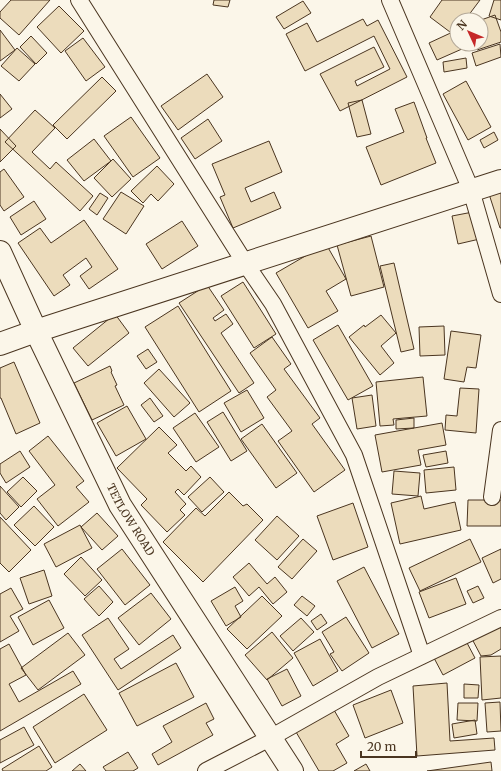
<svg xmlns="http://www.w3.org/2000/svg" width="501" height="771" viewBox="0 0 501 771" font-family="Merriweather,serif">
  <rect width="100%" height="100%" fill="#fbf6e9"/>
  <path fill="#ecdcbc" stroke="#4a3520" d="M11 0H50L19 35 0 18V12Z
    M214 0H230L228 7 213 5Z
    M442 0H480L465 20H457V31L454 35 430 17Z
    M494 0H501V20L489 16Z
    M303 1 311 13 284 29 276 17Z
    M59 6 84 31 61 53 37 27Z
    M495 15 501 32V42L477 50 475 44H481V20Z
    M363 19 367 26 378 20 407 77 340 111 320 74 374 47 384 67 355 81 357 86 390 69 374 36 305 71 286 34 307 23 317 42Z
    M0 30 15 50 0 61Z
    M457 30V44H471V45L437 60 429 43Z
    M31 36 47 53 36 64 20 47Z
    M83 38 105 67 86 81 65 51Z
    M500 44 501 57 476 66 472 53Z
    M17 48 35 64 19 81 1 66Z
    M466 58 467 68 444 72 443 62Z
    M207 74 223 97 178 130 161 106Z
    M102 77 116 91 67 139 53 125Z
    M466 81 491 127 468 140 443 94Z
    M0 94 12 109 0 118Z
    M362 100 371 134 357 137 348 103Z
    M414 102 427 138H426L436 163 381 185 366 147 404 132 395 109Z
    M35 110 55 128 32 152 50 169 56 162 93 196 80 211 5 142Z
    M131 117 160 158 133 177 104 136Z
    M208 119 222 141 195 159 181 138Z
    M0 129 16 146 0 162Z
    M494 132 498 140 484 148 480 140Z
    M94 139 111 161 84 181 67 160Z
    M269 141 282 172 245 188 251 202 274 192 281 208 233 228 220 197 225 195 212 164Z
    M113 159 131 179 112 197 94 178Z
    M157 166 174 184 158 201 151 194 143 203 131 191Z
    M4 169 24 197 4 211 0 205V172Z
    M501 190V228H500L489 194Z
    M121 192 144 206 126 234 103 219Z
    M100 193 108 198 97 215 89 209Z
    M34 201 46 219 21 235 10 217Z
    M478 211 484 238 458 244 452 216Z
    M84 220 118 269 89 289 80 276 92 267 86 258 63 275 70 285 54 296 18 243 40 228 51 243Z
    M182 221 198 246 162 269 146 244Z
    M371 236 384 287 351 296 337 245Z
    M326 244 346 279 326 291 338 311 308 328 276 273Z
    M394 263 414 349 401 352 380 266Z
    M243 282 276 334 254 348 221 296Z
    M207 285 224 310 213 318 215 321 226 314 233 324 221 333 254 383 239 393 179 303Z
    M178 306 231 391 199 412 145 327Z
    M115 314 129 333 88 366 73 348Z
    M381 315 396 333 381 346 394 363 380 375 349 337 364 325 365 327Z
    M338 325 373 386 348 400 313 340Z
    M444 326 445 355 420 356 419 327Z
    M451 331 481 335 476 368 467 367 464 382 444 379Z
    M272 337 291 364 284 369 320 418 312 424 345 470 314 492 278 441 292 431 267 397 276 390 250 353Z
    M148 349 157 362 146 369 137 356Z
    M14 362 40 423 16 434 1 398H0V368Z
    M110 366 112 371 111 372 117 385 115 386 124 405 92 420 74 383Z
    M159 369 190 403 174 417 144 383Z
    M423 377 427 416 393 419 394 425 380 426 376 382Z
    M460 388 479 389 476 433 445 430 446 415 457 416Z
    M247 390 264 418 241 432 224 403Z
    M372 395 376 426 357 429 352 398Z
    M150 398 163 416 154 422 141 405Z
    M127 406 146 439 116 456 97 423Z
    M223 412 247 451 231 461 207 422Z
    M195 413 219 447 196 462 173 428Z
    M414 418V428L396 429V420Z
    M442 423 446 445 418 450 421 465 382 472 375 435Z
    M262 424 297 473 276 488 241 439Z
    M159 427 177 445 168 453 186 471 191 466 201 477 184 495 178 489 175 492 186 504 180 510 185 515 167 532 141 505 147 499 117 468Z
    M48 436 84 481 76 487 89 502 58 526 37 499 55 485 29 451Z
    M20 451 30 467 6 483 0 473V464Z
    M446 451 448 463 426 467 423 455Z
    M454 467 456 490 426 493 424 470Z
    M394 471 420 473 418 496 392 494Z
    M23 477 37 491 21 507 7 492Z
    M210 477 224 492 202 512 188 497Z
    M0 486 19 507 6 520 0 513Z
    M229 492 243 506 247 504 263 520 203 582 163 542 196 508 205 516Z
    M421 496 424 509 455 502 461 530 400 544 391 503Z
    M468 500H501V526H467Z
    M353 503 368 547 333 560 317 516Z
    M34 506 54 527 35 546 14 525Z
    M97 513 118 536 102 550 81 527Z
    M277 516 299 536 277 560 255 540Z
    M0 517 31 550 9 572 0 563Z
    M80 525 92 548 56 567 44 544Z
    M303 539 317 551 292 579 278 567Z
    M470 539 481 562 420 591 409 568Z
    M122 549 150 585 125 605 97 569Z
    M501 549V579L493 583 482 558Z
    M81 557 102 580 85 596 64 574Z
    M249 563 267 584 275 577 287 592 273 604 259 587 249 596 233 577Z
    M364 567 399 634 372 648 337 581Z
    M44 570 52 596 29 604 20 578Z
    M456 578 466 604 429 618 419 592Z
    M99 586 113 602 99 616 84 599Z
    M478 586 484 598 473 603 467 591Z
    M235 587 243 601 235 606 241 617 226 626 211 601Z
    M11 588 23 609 10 616 19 631 0 642V594Z
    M151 593 171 619 139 645 118 618Z
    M262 596 282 616 247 649 227 629Z
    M302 596 315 606 307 616 294 605Z
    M49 600 64 628 33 645 18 617Z
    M321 614 327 623 317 630 311 621Z
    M346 617 369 653 342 671 330 654 334 652 322 632Z
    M108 618 129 649 114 659 121 669 173 635 181 648 118 690 82 635Z
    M301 618 314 632 293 651 280 636Z
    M501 626V649L491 655 481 656 471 637Z
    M272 632 293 658 267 680 245 655Z
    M68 633 85 655 38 690 21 668Z
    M320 639 338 671 313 686 294 653Z
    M466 641 475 658 443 675 434 658Z
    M9 644 26 675 9 684 19 702 73 671 81 684 0 731V649Z
    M501 656V698L482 700 480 657Z
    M176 663 194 697 137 726 119 693Z
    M287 669 301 696 282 706 267 679Z
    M447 683 450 741 494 738 495 750 417 756 413 686Z
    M464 684 479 685 478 698H464Z
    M391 690 403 723 365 738 353 705Z
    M84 694 107 730 55 763 33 727Z
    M500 702 501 731 487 732 485 703Z
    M206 703 214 719 206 723 213 735 158 765 152 754 172 742 163 726Z
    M458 703H478L477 721 457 720Z
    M334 710 349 736 336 744 347 763 333 771H319L296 732Z
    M475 720 477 734 454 738 452 724Z
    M24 727 34 745 0 763V740Z
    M39 746 52 767 46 771H3L2 769Z
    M128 752 138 768 133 771H106L103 767Z
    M491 762 492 771H427Z
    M80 764 86 771H72Z
    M366 764 370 771H354Z"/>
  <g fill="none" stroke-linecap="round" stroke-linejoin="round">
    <defs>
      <path id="street" d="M79 0 245 263 273 304 354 455 422 656
        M390 0 471 190 501 294
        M492 497 501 430
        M206 771 270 738 378 677 501 618"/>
      <g id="secondary">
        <path id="s1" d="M0 252 36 331 120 505 292 771"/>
        <path d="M0 344 36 331 501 181"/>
      </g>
    </defs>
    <use href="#street" stroke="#4a3520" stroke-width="18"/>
    <use href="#secondary" stroke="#4a3520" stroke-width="24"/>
    <use href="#street" stroke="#fbf6e9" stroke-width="16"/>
    <use href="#secondary" stroke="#fbf6e9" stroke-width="22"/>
  </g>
  <g text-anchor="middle" stroke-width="3" stroke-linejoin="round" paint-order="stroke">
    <g font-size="11" fill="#4a3520" stroke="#fbf6e9">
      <text dy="4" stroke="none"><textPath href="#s1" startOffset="298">TETLOW ROAD</textPath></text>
    </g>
  </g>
  <g transform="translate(469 32) rotate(314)"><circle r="19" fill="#fbf6e9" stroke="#b4a999"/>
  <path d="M0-3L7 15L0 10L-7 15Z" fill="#c62828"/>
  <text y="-6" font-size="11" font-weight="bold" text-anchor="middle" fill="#4a3520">N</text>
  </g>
  <path d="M361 751v6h55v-6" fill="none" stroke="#4a3520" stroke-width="2"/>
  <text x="367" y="751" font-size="12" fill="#4a3520" stroke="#fbf6e9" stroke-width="3" paint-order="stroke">20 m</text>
</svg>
